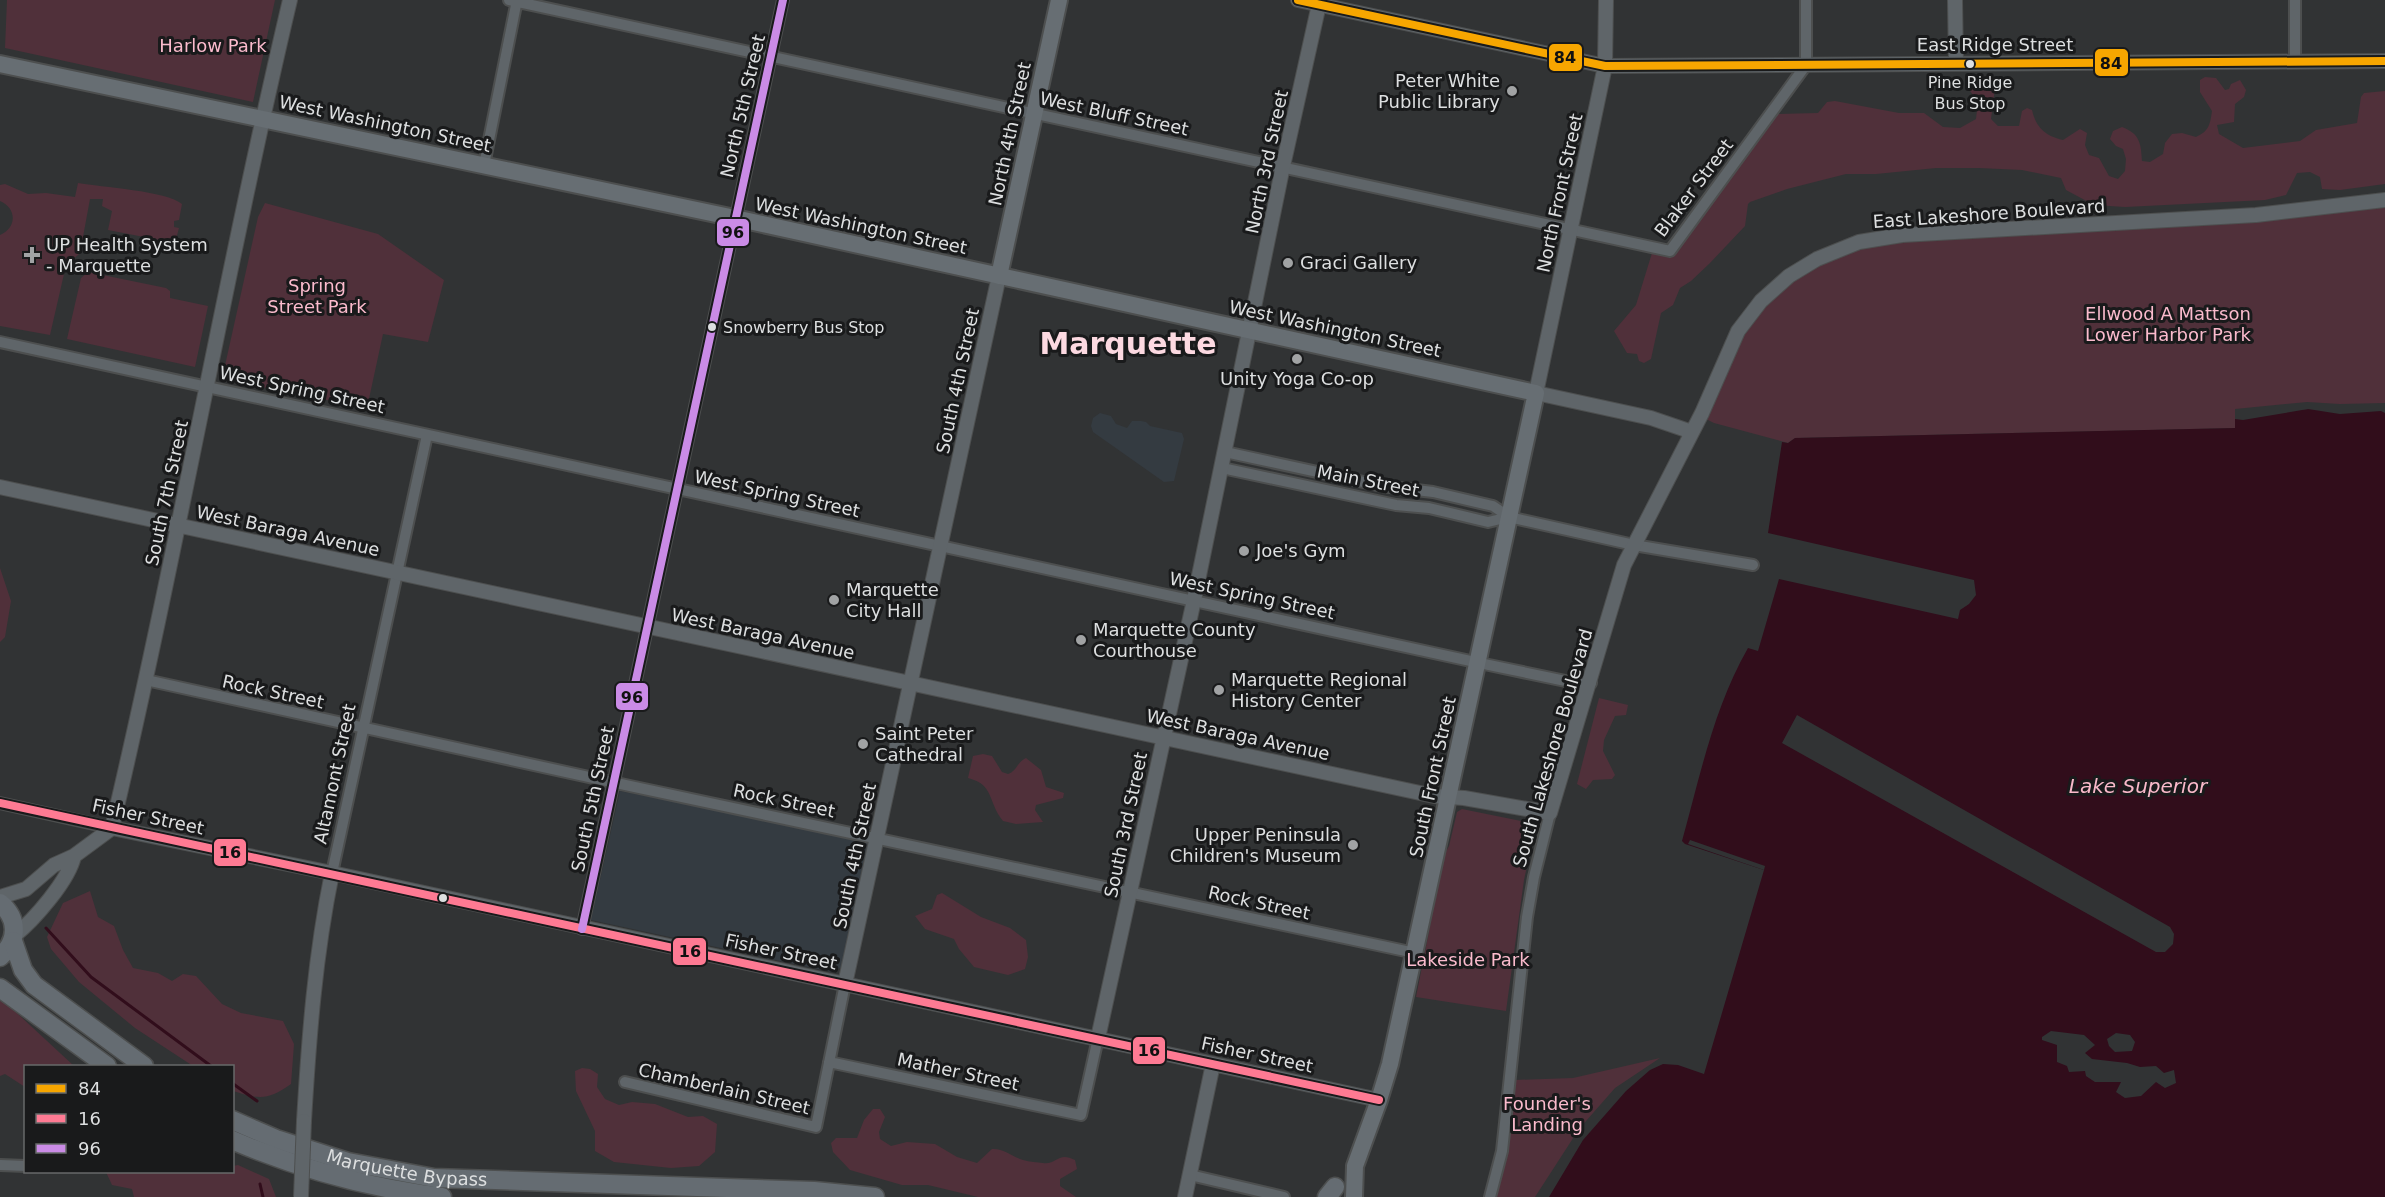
<svg xmlns="http://www.w3.org/2000/svg" width="2385" height="1197" viewBox="0 0 2385 1197" font-family="'DejaVu Sans',sans-serif">
  <rect width="100%" height="100%" fill="#313334"/>
  <path fill="#343b41" d="M1100 413 1111 416 1116 424 1127 428 1132 421H1141L1146 422 1150 426 1182 433 1184 439 1174 481 1164 482 1093 432 1091 426 1093 418Z
    M620 791 871 840 842 967 832 972 591 920Z"/>
  <path fill="#50303a" d="M7 0H275L253 102 5 48Z
    M2205 77 2216 78 2225 90 2229 89 2231 84 2240 80 2246 90 2244 97 2235 104 2234 122 2217 125 2219 134 2243 148 2300 141 2316 130 2357 123 2361 97 2364 93 2385 91V184L2340 190 2322 189 2320 177 2310 172 2297 173 2286 195 2265 200 2125 207 2094 205 2066 190 2061 178 2022 170 1979 168H1936L1876 174H1846L1787 189 1750 202 1748 204 1745 226 1710 263 1691 281 1680 288 1673 305 1661 313 1651 359 1644 363 1639 361 1637 354 1627 353 1614 331 1636 305 1652 253 1657 252 1666 256 1673 254 1774 114 1818 113 1827 102 1835 101 1899 113H1924L1943 127 1960 128 1976 119 1978 102 1968 88 1969 81H1990L1995 88 1991 119 1998 126H2019L2022 111 2027 108 2032 110C2036 128 2046 136 2063 140L2080 129 2087 133 2085 145 2089 155 2099 158 2109 176 2118 179 2125 171 2126 159 2123 149 2116 146 2110 139 2113 131 2122 127C2140 134 2141 143 2142 161L2150 162 2163 154 2165 143 2172 134 2182 133 2196 137C2209 131 2210 125 2212 111L2200 92V80Z
    M78 183C101 187 167 191 182 204L179 220 174 221V227L179 228 175 243 108 230 112 211 102 206 103 199H90L80 253 67 265 64 274 50 335 0 326V235C17 228 17 208 0 201V185L5 184 28 194 46 193 75 197Z
    M2385 200V406L2235 412 2236 428 1795 438 1788 443 1714 423 1700 416 1738 331 1789 276 1859 242Z
    M265 203 378 234 444 280 428 342 383 334 367 408 222 379 258 217Z
    M88 272 166 288 170 291V298L208 306 195 367 67 339 81 278Z
    M0 568 11 601 5 637 0 642Z
    M1599 698 1628 705 1626 715 1615 716 1604 740 1603 751 1615 775 1612 779 1593 780 1586 789 1577 784Z
    M983 754 992 756 1002 772 1008 774C1017 771 1017 762 1026 758L1041 770 1046 787 1064 793 1063 798 1036 805 1035 810 1043 822 1016 824 1003 821C987 801 995 785 968 778L973 756Z
    M1462 809 1536 824 1524 880 1506 1011 1416 997 1444 855 1449 846 1457 812Z
    M90 891 98 917 114 926 123 950 133 968 158 973 172 981 183 974 196 976 222 1004 241 1013 283 1021 294 1044 291 1084C267 1101 259 1099 233 1091L232 1066H193L135 1028 79 982 51 949 47 937 63 903Z
    M942 893 981 917 1010 928 1026 940 1028 957 1025 969 1008 975 974 967 959 949 954 939 925 929 915 916 932 909 937 895Z
    M0 998 5 1002 74 1066H26L25 1087 5 1074 0 1076Z
    M1660 1058 1615 1088 1579 1129 1535 1197H1495L1507 1147 1515 1080 1573 1078Z
    M582 1068 590 1069 598 1074 597 1087 605 1099 619 1105 632 1102 655 1104 688 1117 703 1116 717 1124 715 1152 699 1166 671 1168 614 1162 595 1151V1131L576 1091 575 1071Z
    M873 1109H880L885 1117 879 1132 880 1139 891 1146 907 1142 935 1144 957 1157 977 1163 992 1149C1004 1148 1012 1157 1023 1160 1030 1162 1037 1162 1043 1163 1057 1165 1058 1151 1075 1160L1077 1169 1060 1179V1186L1076 1197H978L928 1185H902L850 1170 833 1152 831 1143 836 1138H857L864 1120Z
    M238 1165 269 1179 276 1197H134L132 1189 112 1185 106 1172H232L233 1166Z"/>
  <path fill="#310d1b" fill-rule="evenodd" d="M2385 406V1197H1549L1583 1140 1626 1091 1650 1070 1663 1064 1678 1065 1704 1074 1764 870 1685 844 1682 841C1700 776 1714 707 1748 648L1758 651 1779 579 1958 619 1960 610 1969 604 1976 595 1974 580 1768 533 1782 442 1788 443 1795 438 2235 428V412ZM2051 1031 2084 1035 2095 1045 2085 1053 2092 1059 2127 1063 2140 1067 2156 1066 2164 1073 2174 1070 2176 1083 2165 1088 2156 1082 2141 1096 2125 1098 2116 1092 2121 1082H2095L2086 1076 2085 1071 2069 1072 2067 1066 2057 1062V1045L2042 1040V1037ZM2116 1033 2130 1035 2135 1042 2132 1051 2115 1052 2109 1046 2107 1039Z"/>
  <path fill="#313334" d="M2307 402 2340 404 2385 403V413L2381 411 2340 414 2308 409 2243 420 2235 419V409Z
    M1797 715 2170 927 2174 934 2173 944 2165 952H2156L1782 743Z
    M1690 840 1765 866 1764 870 1688 844Z"/>
  <g fill="none" stroke-linecap="round" stroke-linejoin="round">
    <path stroke="#310d1b" stroke-width="3" d="M46 928 91 977 211 1066
      M232 1083 257 1101
      M260 1184 263 1197"/>
    <defs>
      <path id="minor" d="M509 0 1670 251 1806 65V0
        M2295 0V61
        M484 165 517 0
        M0 342 1489 665 1580 684 1591 683
        M1225 452 1382 486 1433 492 1493 506 1509 517 1634 545 1753 565
        M1222 468 1396 505 1429 508 1488 522 1509 517
        M146 680 630 786 1415 953
        M0 803 112 828
        M332 873 427 435
        M582 929 783 0
        M829 1062 1081 1115 1098 1038
        M625 1082 816 1127 845 984
        M0 1165 26 1166
        M1190 1175 1284 1197
        M1490 1197 1502 1151 1527 917 1534 877 1550 813"/>
      <path id="tertiary" d="M1298 0 1605 66 2385 61
        M1606 0 1605 66 1536 393 1651 418 1692 432
        M1955 0 1956 63
        M0 487 1434 796 1464 798 1550 813 1624 565 1702 413 1738 331 1761 301 1789 276 1817 259 1859 242 1902 235 2256 215 2385 200
        M112 828 332 873 1379 1100
        M0 897 26 889 54 865 74 856 112 828C177 553 225 275 290 0
        M14 936C34 920 69 880 74 856
        M845 984 999 276
        M1098 1038 1194 600 1283 166 1320 0
        M304 1121C309 1037 315 956 332 873
        M1185 1197 1213 1064"/>
      <path id="primary" d="M0 64 735 218 1536 393 1390 1064 1379 1100 1355 1166 1354 1197
        M999 276 1059 0"/>
      <g id="trunk">
        <path d="M0 903C19 919 18 941 0 957"/>
        <path d="M13 941 23 970 34 985 144 1066"/>
        <path d="M0 988 107 1066"/>
        <path id="s1" d="M232 1120 276 1139 348 1162 434 1178 814 1191 875 1197"/>
        <path d="M232 1140C300 1169 369 1188 442 1197"/>
        <path d="M1327 1197 1335 1187"/>
      </g>
    </defs>
    <use href="#minor" stroke="#4d4f4f" stroke-width="14"/>
    <use href="#tertiary" stroke="#4d4f4f" stroke-width="16"/>
    <use href="#primary" stroke="#4d4f4f" stroke-width="20"/>
    <use href="#trunk" stroke="#4d4f4f" stroke-width="21"/>
    <use href="#minor" stroke="#5f6569" stroke-width="10"/>
    <use href="#tertiary" stroke="#5f6569" stroke-width="14"/>
    <use href="#primary" stroke="#676e73" stroke-width="16"/>
    <use href="#trunk" stroke="#656c72" stroke-width="18"/>
    <defs>
      <path id="tertiary-bridge" d="M301 1197 304 1121"/>
    </defs>
    <use href="#tertiary-bridge" stroke="#4d4f4f" stroke-width="16" stroke-linecap="butt"/>
    <use href="#tertiary-bridge" stroke="#5f6569" stroke-width="14"/>
    <defs>
      <path id="bus-1" d="M1298 0 1605 66 2385 61"/>
      <path id="bus-2" d="M0 803 1379 1100"/>
      <path id="bus-3" d="M582 929 783 0"/>
    </defs>
    <use href="#bus-1" stroke="#191a1b" stroke-width="12"/>
    <use href="#bus-2" stroke="#191a1b" stroke-width="12"/>
    <use href="#bus-3" stroke="#191a1b" stroke-width="12"/>
    <use href="#bus-1" stroke="#f7a600" stroke-width="8"/>
    <use href="#bus-2" stroke="#fe7a93" stroke-width="8"/>
    <use href="#bus-3" stroke="#ca8be6" stroke-width="8"/>
  </g>
  <g fill="#dddfe0" stroke="#191a1b" stroke-width="2">
    <circle cx="1970" cy="64" r="5"/>
    <circle cx="712" cy="327" r="5"/>
    <circle cx="443" cy="898" r="5"/>
  </g>
  <g fill="#a1a3a4" stroke="#191a1b" stroke-width="2">
    <circle cx="1512" cy="91" r="6"/>
    <path d="M29 246h6v6h6v6h-6v6h-6v-6h-6v-6h6z"/>
    <circle cx="1288" cy="263" r="6"/>
    <circle cx="1297" cy="359" r="6"/>
    <circle cx="1244" cy="551" r="6"/>
    <circle cx="834" cy="600" r="6"/>
    <circle cx="1081" cy="640" r="6"/>
    <circle cx="1219" cy="690" r="6"/>
    <circle cx="863" cy="744" r="6"/>
    <circle cx="1353" cy="845" r="6"/>
  </g>
  <g text-anchor="middle" stroke-width="6" stroke-linejoin="round" paint-order="stroke">
    <g font-size="16" fill="#dddfe0" stroke="#191a1b">
      <text x="1970" y="88">Pine Ridge<tspan x="1970" dy="21">Bus Stop</tspan></text>
      <text x="723" y="333" text-anchor="start">Snowberry Bus Stop</text>
    </g>
    <g font-size="18" fill="#dddfe0" stroke="#191a1b">
      <text x="1995" y="51">East Ridge Street</text>
      <text transform="translate(743 106) rotate(-77)" y="6">North 5th Street</text>
      <text transform="translate(1114 114) rotate(12)" y="6">West Bluff Street</text>
      <text transform="translate(385 124) rotate(12)" y="6">West Washington Street</text>
      <text transform="translate(1010 134) rotate(-78)" y="6">North 4th Street</text>
      <text transform="translate(1267 162) rotate(-78)" y="6">North 3rd Street</text>
      <text transform="translate(1694 188) rotate(-53)" y="6">Blaker Street</text>
      <text transform="translate(1560 193) rotate(-78)" y="6">North Front Street</text>
      <text transform="translate(1989 214) rotate(-4)" y="6">East Lakeshore Boulevard</text>
      <text transform="translate(861 226) rotate(12)" y="6">West Washington Street</text>
      <text transform="translate(1335 329) rotate(12)" y="6">West Washington Street</text>
      <text transform="translate(958 381) rotate(-78)" y="6">South 4th Street</text>
      <text transform="translate(302 390) rotate(12)" y="6">West Spring Street</text>
      <text transform="translate(1368 481) rotate(11)" y="6">Main Street</text>
      <text transform="translate(167 493) rotate(-78)" y="6">South 7th Street</text>
      <text transform="translate(777 494) rotate(12)" y="6">West Spring Street</text>
      <text transform="translate(288 531) rotate(12)" y="6">West Baraga Avenue</text>
      <text transform="translate(1252 596) rotate(12)" y="6">West Spring Street</text>
      <text transform="translate(763 634) rotate(12)" y="6">West Baraga Avenue</text>
      <text transform="translate(273 692) rotate(12)" y="6">Rock Street</text>
      <text transform="translate(1238 735) rotate(12)" y="6">West Baraga Avenue</text>
      <text transform="translate(1553 748) rotate(-74)" y="6">South Lakeshore Boulevard</text>
      <text transform="translate(335 774) rotate(-78)" y="6">Altamont Street</text>
      <text transform="translate(1433 777) rotate(-78)" y="6">South Front Street</text>
      <text transform="translate(593 799) rotate(-78)" y="6">South 5th Street</text>
      <text transform="translate(784 801) rotate(12)" y="6">Rock Street</text>
      <text transform="translate(148 817) rotate(12)" y="6">Fisher Street</text>
      <text transform="translate(1126 825) rotate(-78)" y="6">South 3rd Street</text>
      <text transform="translate(855 856) rotate(-78)" y="6">South 4th Street</text>
      <text transform="translate(1259 903) rotate(12)" y="6">Rock Street</text>
      <text transform="translate(781 952) rotate(12)" y="6">Fisher Street</text>
      <text transform="translate(1257 1055) rotate(12)" y="6">Fisher Street</text>
      <text transform="translate(958 1072) rotate(12)" y="6">Mather Street</text>
      <text transform="translate(724 1089) rotate(13)" y="6">Chamberlain Street</text>
      <text dy="6" stroke="none"><textPath href="#s1" startOffset="183">Marquette Bypass</textPath></text>
    </g>
    <g font-size="18" fill="#fbbbcd" stroke="#191a1b">
      <text x="213" y="52">Harlow Park</text>
      <text x="317" y="292">Spring<tspan x="317" dy="21">Street Park</tspan></text>
      <text x="2168" y="320">Ellwood A Mattson<tspan x="2168" dy="21">Lower Harbor Park</tspan></text>
      <text x="1468" y="966">Lakeside Park</text>
      <text x="1547" y="1110">Founder's<tspan x="1547" dy="21">Landing</tspan></text>
    </g>
    <g font-size="18" fill="#dddfe0" stroke="#191a1b" text-anchor="start">
      <text x="1500" y="87" text-anchor="end">Peter White<tspan x="1500" dy="21">Public Library</tspan></text>
      <text x="46" y="251">UP Health System<tspan x="46" dy="21">- Marquette</tspan></text>
      <text x="1300" y="269">Graci Gallery</text>
      <text x="1297" y="385" text-anchor="middle">Unity Yoga Co-op</text>
      <text x="1256" y="557">Joe's Gym</text>
      <text x="846" y="596">Marquette<tspan x="846" dy="21">City Hall</tspan></text>
      <text x="1093" y="636">Marquette County<tspan x="1093" dy="21">Courthouse</tspan></text>
      <text x="1231" y="686">Marquette Regional<tspan x="1231" dy="21">History Center</tspan></text>
      <text x="875" y="740">Saint Peter<tspan x="875" dy="21">Cathedral</tspan></text>
      <text x="1341" y="841" text-anchor="end">Upper Peninsula<tspan x="1341" dy="21">Children's Museum</tspan></text>
    </g>
    <g font-size="20" font-style="italic" fill="#f9b9ca" stroke="#191a1b">
      <text x="2138" y="793">Lake Superior</text>
    </g>
    <g font-size="30" font-weight="bold" fill="#fcd9e1" stroke="#191a1b">
      <text x="1128" y="354">Marquette</text>
    </g>
  </g>
  <g stroke="#191a1b" stroke-width="2">
    <rect x="1548" y="43" width="35" height="29" rx="6" fill="#f7a600"/>
    <rect x="2094" y="48" width="35" height="29" rx="6" fill="#f7a600"/>
    <rect x="716" y="218" width="34" height="29" rx="6" fill="#ca8be6"/>
    <rect x="615" y="682" width="34" height="29" rx="6" fill="#ca8be6"/>
    <rect x="213" y="838" width="34" height="29" rx="6" fill="#fe7a93"/>
    <rect x="672" y="937" width="35" height="29" rx="6" fill="#fe7a93"/>
    <rect x="1132" y="1036" width="34" height="29" rx="6" fill="#fe7a93"/>
  </g>
  <g font-size="16" text-anchor="middle" font-weight="bold" fill="#111">
    <text x="1565" y="63">84</text>
    <text x="2111" y="69">84</text>
    <text x="733" y="238">96</text>
    <text x="632" y="703">96</text>
    <text x="230" y="858">16</text>
    <text x="690" y="957">16</text>
    <text x="1149" y="1056">16</text>
  </g>
  <rect x="24" y="1065" width="210" height="108" fill="#191a1b" stroke="#67696a" stroke-width="1.5"/>
  <rect x="36" y="1084" width="30" height="9" fill="#f7a600" stroke="#67696a" stroke-width="1.5"/>
  <text x="78" y="1095" font-size="18" fill="#dddfe0">84</text>
  <rect x="36" y="1114" width="30" height="9" fill="#fe7a93" stroke="#67696a" stroke-width="1.5"/>
  <text x="78" y="1125" font-size="18" fill="#dddfe0">16</text>
  <rect x="36" y="1144" width="30" height="9" fill="#ca8be6" stroke="#67696a" stroke-width="1.5"/>
  <text x="78" y="1155" font-size="18" fill="#dddfe0">96</text>
</svg>
